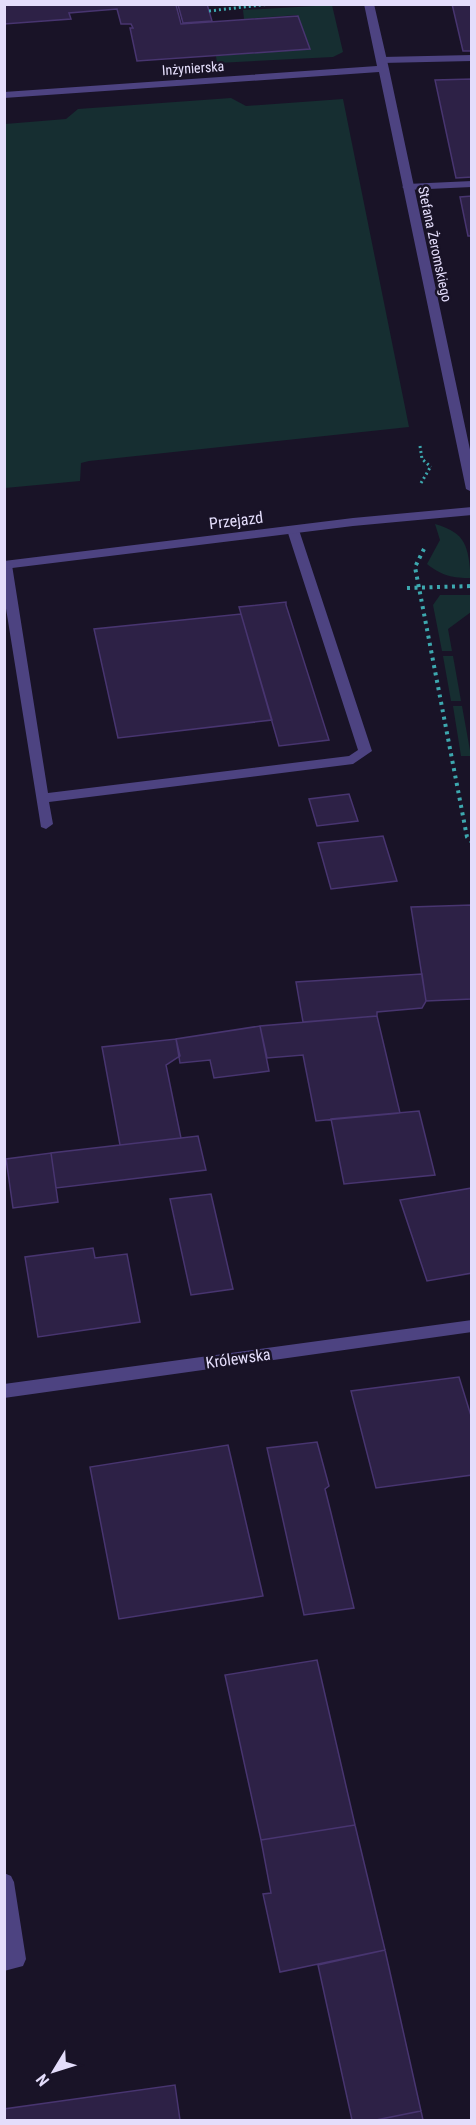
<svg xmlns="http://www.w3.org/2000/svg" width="476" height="2125" viewBox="0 0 476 2125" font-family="'Roboto Condensed',sans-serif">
  <rect width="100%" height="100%" fill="#191327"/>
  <path fill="#162e31" d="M332 5 343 52 333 57 217 63 216 56 310 49 297 15 244 19 243 10Z
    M231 98 246 106 343 99 409 427 89 461 81 463 80 481 5 488V124L66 119 78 109Z
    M435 524C467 533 468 547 471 578 453 578 442 576 427 564L440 540Z
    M440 595H471V612L448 629 452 651H442L433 605Z
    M443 656H453L461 701H451Z
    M453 706H462L471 756H461Z"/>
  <path fill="#2d2146" stroke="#483570" stroke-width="1.5" d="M4 4H187L176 5 181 24 298 16 310 49 137 61 130 28H133L131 24H121L117 9 69 13 71 19 4 24Z
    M207 4 212 21 183 23 178 5Z
    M452 4H472V51H463Z
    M472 79V177L456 178 435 80Z
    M472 196V236H468L460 197Z
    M286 602V605L329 740 279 746 239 607Z
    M241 614 272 720 118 738 94 629Z
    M349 794 358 821 317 826 309 799Z
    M383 836 397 881 331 889 318 843Z
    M472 905V999L426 1001 411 907Z
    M422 974 426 1001 422 1008 377 1012V1016L303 1022 296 982Z
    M377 1016 400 1113 316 1121 303 1055 267 1058 260 1026Z
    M260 1026 269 1071 214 1078 210 1060 180 1063 176 1039Z
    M176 1039 180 1056 166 1065 181 1138 120 1145 102 1047Z
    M419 1111 435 1175 344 1184 331 1119Z
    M198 1136 206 1170 56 1188 51 1153Z
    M51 1153 58 1202 13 1208 6 1159Z
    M472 1188V1273L427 1281 400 1200Z
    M211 1194 233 1289 191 1295 170 1199Z
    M93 1248 95 1258 127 1254 140 1322 38 1337 25 1257Z
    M459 1377 472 1419V1475L376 1488 351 1391Z
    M317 1442 329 1486 325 1489 331 1513 354 1608 304 1615 267 1448Z
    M228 1445 263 1596 119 1619 90 1467Z
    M317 1660 355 1825 261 1840 225 1675Z
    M355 1825 385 1950 280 1972 263 1894 271 1893 261 1840Z
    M385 1950 421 2111 376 2120H352L318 1965Z
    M175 2085 180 2120H4V2109Z
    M421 2111 423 2120H376Z"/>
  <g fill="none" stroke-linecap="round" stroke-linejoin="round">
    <path stroke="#3da8af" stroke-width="3" stroke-dasharray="2 3" stroke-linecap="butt" d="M209 11 270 4
      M420 446 422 459 431 467
      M421 483 431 466"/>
    <path stroke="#3da8af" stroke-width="4" stroke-dasharray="3 4.5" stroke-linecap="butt" d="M424 549 415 567 467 837 472 842
      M407 588 472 586"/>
    <path fill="#4d4381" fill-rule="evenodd" d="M472 55V61L382 63 377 60 382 57Z
      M472 181V187L407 190 402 187 407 184Z
      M293 526 299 530 372 751 353 764 49 802 53 824 46 829 41 827 4 596V562L12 565 48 793 349 756 358 750 287 530Z
      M4 1873 11 1876 14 1882 26 1959 23 1966 4 1971Z"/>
    <path fill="#4d4381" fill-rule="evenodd" d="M364 4H374L389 69 472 459V492L466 489 379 72 4 98V92L377 66Z
      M472 507V515L353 526 4 569V561L353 518Z
      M472 1320V1332L4 1398V1384Z"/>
  </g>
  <g text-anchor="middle" stroke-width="5" stroke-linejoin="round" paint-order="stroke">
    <g font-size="14" fill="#e4ddfb" stroke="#191327">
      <text transform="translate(193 68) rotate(-4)" y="5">Inżynierska</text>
      <text transform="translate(435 244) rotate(78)" y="5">Stefana Żeromskiego</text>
    </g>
    <g font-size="16" fill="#e4ddfb" stroke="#191327">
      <text transform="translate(236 520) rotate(-7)" y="6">Przejazd</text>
      <text transform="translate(238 1358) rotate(-8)" y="6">Królewska</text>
    </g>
  </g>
  <rect width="476" height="2125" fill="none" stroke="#e4ddfb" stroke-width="12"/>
  <g transform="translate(54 2071) rotate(232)" stroke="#191327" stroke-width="4.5" paint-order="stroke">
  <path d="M0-4.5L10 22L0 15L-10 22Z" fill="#e4ddfb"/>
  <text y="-9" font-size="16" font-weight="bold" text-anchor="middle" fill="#e4ddfb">N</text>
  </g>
</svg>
